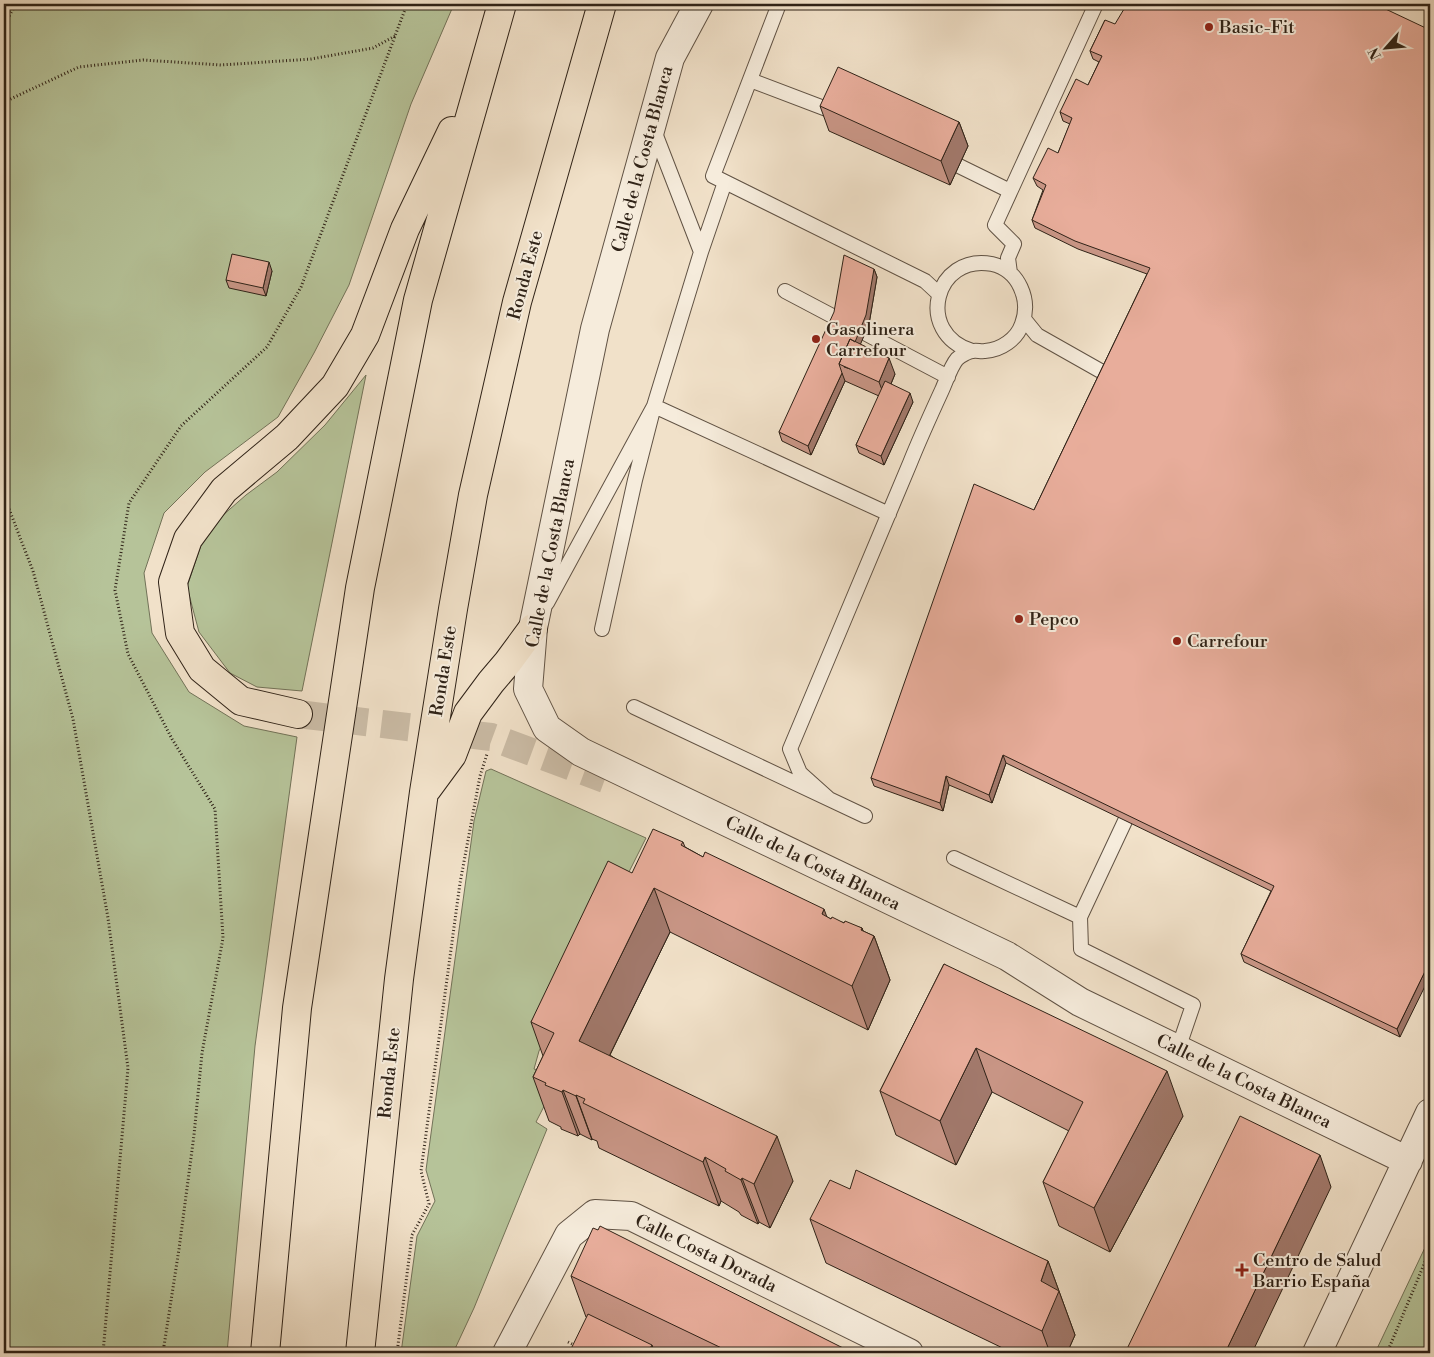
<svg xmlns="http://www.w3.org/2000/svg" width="1434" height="1357" viewBox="0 0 1434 1357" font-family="'Libre Bodoni',serif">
  <rect width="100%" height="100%" fill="#f1e1c9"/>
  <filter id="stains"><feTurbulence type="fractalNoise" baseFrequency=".004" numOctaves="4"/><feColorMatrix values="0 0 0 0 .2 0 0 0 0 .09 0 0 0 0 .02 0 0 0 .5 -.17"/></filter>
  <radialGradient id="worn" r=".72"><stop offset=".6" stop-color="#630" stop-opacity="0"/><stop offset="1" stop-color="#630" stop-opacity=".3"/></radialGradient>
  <path fill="#b6c399" stroke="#727258" d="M4 4H454L411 104 349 285 314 353 278 417 205 472 164 513 144 573 152 633 189 692 244 726 297 737 255 1046 227 1353H4Z
    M366 375 302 691 257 687 230 673 199 632 187 587 206 530 246 495 277 472 325 425Z
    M491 769 646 838 539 1051 534 1069 559 1077 536 1122 547 1129 474 1308 453 1353H401L417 1236 435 1201 426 1170 474 821 486 771Z
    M1430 1237V1353H1375Z"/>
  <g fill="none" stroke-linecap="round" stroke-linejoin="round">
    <path stroke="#cabba5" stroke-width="28" stroke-dasharray="28 14" stroke-linecap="butt" d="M298 714 491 737 605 779"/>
    <defs>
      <path id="lane" d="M779 4 713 176 925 281 939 294
        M750 80 837 113
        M959 166 1010 191
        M701 252 725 182
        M1010 273 1008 258 1014 244 995 225 1096 4
        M785 291 948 377
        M1024 319 1037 335 1106 374
        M547 603 654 406 701 252 653 128
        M602 629 635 480 654 406 889 514
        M634 707 865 816
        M829 799 800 773 790 749C830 654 870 558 910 463 920 438 931 414 942 390 946 381 951 366 957 359 960 356 969 351 973 351 977 350 981 352 985 351 1001 350 1017 339 1022 324 1031 300 1019 270 992 264 935 253 914 333 972 351
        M1125 821 1080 917 1081 949 1193 1005 1178 1049
        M954 858 1080 917"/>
      <path id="street" d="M699 4 670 58 595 329 533 628 528 689 547 728 581 752 1007 956 1080 1002 1408 1161
        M507 1353 569 1235 595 1214 631 1216 909 1353
        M1317 1353 1430 1113"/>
      <path id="highway" d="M298 714 241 701 202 669 180 633 173 582 188 539 224 490 287 437 335 386 365 335 405 229 452 131
        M427 789 452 755 468 713 491 682 508 662 533 628
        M265 1353 297 1008 360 588 418 300 502 4
        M360 1353 399 979 424 792 453 609 473 495 517 302 602 4"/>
    </defs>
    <use href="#lane" stroke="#605244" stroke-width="16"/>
    <use href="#street" stroke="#605244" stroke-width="30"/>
    <use href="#highway" stroke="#2f2217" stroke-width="30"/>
    <path stroke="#2f2217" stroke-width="3" stroke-dasharray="1 2.5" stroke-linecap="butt" d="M4 25 16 4
      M4 102 79 67 143 60 221 65 311 59 373 48 395 36
      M4 496 33 571 73 719 108 918 128 1068 103 1353
      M568 1342 576 1346
      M165 1353 164 1346 179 1249 194 1135 202 1053 223 938 215 809 172 739 128 654 115 590 129 503 181 426 267 347 301 287 407 4
      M397 1353 412 1235 429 1204 421 1171 460 883 480 776 487 754
      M1387 1353 1430 1250"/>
    <use href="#lane" stroke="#f6ecdc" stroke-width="14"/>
    <use href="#street" stroke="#f6ecdc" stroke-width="28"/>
    <use href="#highway" stroke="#f1e1c9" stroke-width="28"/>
  </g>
  <path fill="#c89585" stroke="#2f2217" d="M1105 20 1400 1037 1244 962 1241 954 1271 891 1006 763 992 803 949 785 943 811 874 786 871 778 1034 510 1147 274 1078 249 1035 228 1032 220 1043 190 1037 186 1033 178 1058 153 1070 124 1063 121 1060 112 1088 85 1099 62 1093 59 1090 51Z
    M820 106 959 122 968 146 950 185 829 131Z
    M874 269 877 277 869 324 860 344 895 374 891 384 913 402 884 465 859 453 856 445 879 396 845 381 811 455 782 441 779 432Z
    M272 271 266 296 229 288 226 280Z
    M683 842 685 847 703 857 831 919 862 928 863 931 874 936 890 980 868 1030 670 932 610 1055 793 1181 770 1228 759 1222 758 1224 741 1215 739 1212 721 1201 719 1206 599 1148 597 1141 592 1139V1140L580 1134 578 1136 561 1129V1127L549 1121 533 1077 543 1056 531 1022 632 873Z
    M944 964 1183 1116 1110 1252 1059 1226 1043 1182 1069 1131 992 1092 956 1165 896 1135 880 1091Z
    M850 1189 1048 1261 1075 1335 1067 1353H1013L826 1263 810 1219Z
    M571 1276 853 1353H656L654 1352 655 1353 586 1317Z"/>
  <path fill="#a2796c" stroke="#2f2217" d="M959 122 968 146 950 185 941 161Z
    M269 262 272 271 266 296 263 288Z
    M874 269 877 277 869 324 850 369 844 367Z
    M889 358 895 374 885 398 879 382Z
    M842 373 845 381 811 455 808 446Z
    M910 393 913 402 884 465 881 456Z
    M1003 755 1006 763 992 803 989 795Z
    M946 776 949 785 943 811 940 803Z
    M654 888 670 932 595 1085 579 1041Z
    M824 909 840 953 822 914Z
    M862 928 869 947 874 936 890 980 868 1030 852 986 861 930Z
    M1430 961V976L1400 1037 1397 1029Z
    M976 1048 992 1092 956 1165 940 1121Z
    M1167 1071 1183 1116 1110 1252 1094 1208Z
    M563 1090 580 1134 578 1136 562 1092Z
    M576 1095 592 1139V1140L576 1096Z
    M777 1136 793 1181 770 1228 754 1184Z
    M1320 1155 1331 1187 1252 1353H1225Z
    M705 1157 721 1201 719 1206 703 1162Z
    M742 1178 759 1222 758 1224 741 1180Z
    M1048 1261 1075 1335 1067 1353H1050L1042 1331 1041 1281Z
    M652 1345 655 1353H647Z"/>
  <path fill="#e8ad9b" stroke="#2f2217" d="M1127 4H1144L1158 8 1159 4H1375L1430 30V961L1397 1029 1241 954 1274 886 1003 755 989 795 946 776 940 803 871 778 974 484 1034 510 1150 268 1075 241 1032 220 1046 185 1033 178 1048 148 1058 153 1072 118 1060 112 1076 79 1088 85 1102 56 1090 51 1105 20 1115 24Z
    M838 67 959 122 941 161 820 106Z
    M232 254 269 262 263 288 226 280Z
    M844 255 874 269 866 315 855 342 850 339 839 364 842 373 808 446 779 432 834 312Z
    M850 339 889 358 879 382 839 364Z
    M885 381 910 393 881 456 856 445Z
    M653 829 683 842 681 845 703 857 705 852 824 909 822 914 831 919 832 917 844 923 845 921 862 928 861 930 874 936 852 986 654 888 579 1041 777 1136 754 1184 742 1178 741 1180 725 1171 726 1169 705 1157 703 1162 583 1103 585 1099 576 1095V1096L563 1090 562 1092 545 1085 546 1083 533 1077 554 1033 531 1022 608 861 632 873Z
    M944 964 1167 1071 1094 1208 1043 1182 1083 1102 976 1048 940 1121 880 1091Z
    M1240 1116 1320 1155 1225 1353H1125Z
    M856 1170 1048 1261 1041 1281 1059 1291 1042 1331 810 1219 830 1180 850 1189Z
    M600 1226 853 1353H732L571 1276 593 1228 598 1230Z
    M588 1314 652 1345 647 1353H569Z"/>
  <g fill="#8f2418" stroke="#f6ecdc" stroke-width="2">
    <circle cx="1209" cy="27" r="5"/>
    <circle cx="816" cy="339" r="5"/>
    <circle cx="1019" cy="619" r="5"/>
    <circle cx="1177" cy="641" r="5"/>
    <path d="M1239.5 1262.5h5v5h5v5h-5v5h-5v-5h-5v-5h5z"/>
  </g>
  <g text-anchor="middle" stroke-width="4" stroke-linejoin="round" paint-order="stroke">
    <g font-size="18" fill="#2f2217" stroke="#f6ecdc" text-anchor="start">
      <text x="1219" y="33">Basic-Fit</text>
      <text x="826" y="335">Gasolinera<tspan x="826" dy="21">Carrefour</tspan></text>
      <text x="1029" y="625">Pepco</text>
      <text x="1187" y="647">Carrefour</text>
      <text x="1253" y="1266">Centro de Salud<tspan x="1253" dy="21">Barrio España</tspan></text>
    </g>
    <g font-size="18" fill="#2f2217" stroke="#f6ecdc">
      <text transform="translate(642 159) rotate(-75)" y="6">Calle de la Costa Blanca</text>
      <text transform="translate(525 275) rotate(-75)" y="6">Ronda Este</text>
      <text transform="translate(550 553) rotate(-79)" y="6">Calle de la Costa Blanca</text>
      <text transform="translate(443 671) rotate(-81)" y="6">Ronda Este</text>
      <text transform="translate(813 863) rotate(26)" y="6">Calle de la Costa Blanca</text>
      <text transform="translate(389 1073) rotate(-84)" y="6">Ronda Este</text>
      <text transform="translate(1244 1081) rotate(26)" y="6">Calle de la Costa Blanca</text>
      <text transform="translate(706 1253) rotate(26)" y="6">Calle Costa Dorada</text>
    </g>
  </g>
  <rect width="1434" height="1357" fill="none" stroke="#f1e1c9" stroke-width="20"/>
  <rect x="5" y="5" width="1424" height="1347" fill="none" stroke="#2f2217" stroke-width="2.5"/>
  <rect x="10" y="10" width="1414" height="1337" fill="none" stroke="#2f2217"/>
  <g transform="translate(1386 48) rotate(243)" stroke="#f6ecdc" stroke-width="4" paint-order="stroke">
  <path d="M0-4L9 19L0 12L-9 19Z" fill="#2f2217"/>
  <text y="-8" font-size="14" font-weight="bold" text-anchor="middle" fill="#2f2217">N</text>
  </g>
  <rect width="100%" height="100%" filter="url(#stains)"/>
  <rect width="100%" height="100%" fill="url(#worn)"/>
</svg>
